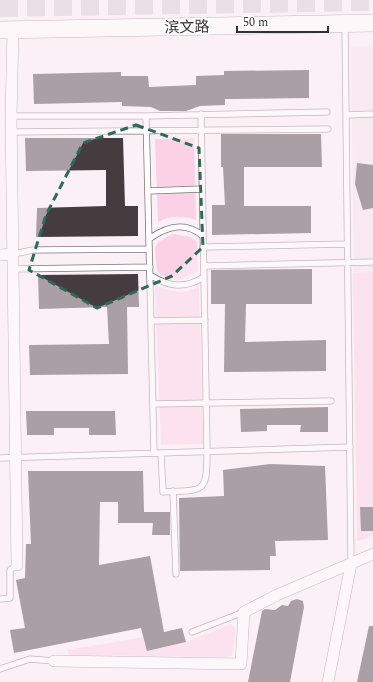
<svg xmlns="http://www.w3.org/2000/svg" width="373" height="682" viewBox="0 0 373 682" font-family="Spectral,'Noto Sans SC',serif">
  <rect width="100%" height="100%" fill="#fbf0f5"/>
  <path fill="#f5e2eb" d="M373 46V536L357 541 351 47Z"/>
  <path fill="#fbd1e5" d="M194 138 196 220C183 216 170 215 158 222L155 139Z
    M173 234 190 237 197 242 198 271 181 280 170 279 161 275 157 271 155 248 158 242Z
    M373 272V536L357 541 353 273Z
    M155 285C169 292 185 295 199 286L203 444 161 445Z
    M231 624 236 629 232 656 225 657 69 655 67 650 144 637 148 651 186 642Z"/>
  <path fill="#453c40" d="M309 70V98L225 99V105L200 106 186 111H160L151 107 122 106V102L34 104 33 74 121 72V76H148L149 87 196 85V76L224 75V71Z
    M221 134H321L322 167H244V206H311V233L212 235V205H225L223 167H221Z
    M25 138H123L125 206H138V236L36 237 37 208 106 206V170L26 171Z
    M357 163 373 165V208L363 210 355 184Z
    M312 269V304H246L245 342 326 340V371L224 372 225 304H211V270Z
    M138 274 139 307H127L128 374 30 375 29 345 109 344 107 307 39 309 38 275Z
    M328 407V432H300L301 425H267V431L241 432 240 409Z
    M26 411H115L116 435H89V428H54V435H27Z
    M270 464 325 466 328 540 275 541 276 556H270V570L180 571 179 498 224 496 223 470Z
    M28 471H143L144 512H170V535H152L153 523H118V502H100L99 565 150 556 164 632 182 628 186 642 147 651 141 628 14 653 10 630 25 628 16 580 25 578 26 544H31Z
    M360 507H373V531H361Z
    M297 599 303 601 304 607 290 682H248L262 611 265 609 275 610 282 605 288 606 291 601Z
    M369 626H373V682H357Z"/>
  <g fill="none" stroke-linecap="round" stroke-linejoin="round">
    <path stroke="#d3cace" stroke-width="18" stroke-dasharray="18 9" stroke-linecap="butt" d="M0 8 373 2"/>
    <defs>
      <path id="service" d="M345 26 351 563
        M346 115 373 114
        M11 116H146L327 112
        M146 116 154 453
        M11 132 328 129
        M148 191 202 189
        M149 239C167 226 185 221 203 236
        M203 247 347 244
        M13 254 33 250 149 249
        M204 266 373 262
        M13 269 150 267
        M150 275C169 287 185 289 204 277
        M151 321 205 320
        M153 404 331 401
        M161 453 163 492C205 490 207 494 207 450L201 114
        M0 458 350 447
        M173 491 176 574
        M0 599 10 598V570L17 565
        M192 632 244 612
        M0 669 30 659 54 661"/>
      <path id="minor" d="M13 30 11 116 17 565
        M0 255 13 254
        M54 661 241 664 244 612 277 595 373 554
        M328 682 351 564"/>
      <path id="primary" d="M0 30 373 23"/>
    </defs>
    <use href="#service" stroke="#7f757a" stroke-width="7"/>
    <use href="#minor" stroke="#7f757a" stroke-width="12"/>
    <use href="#primary" stroke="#7f757a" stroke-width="18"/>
    <use href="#service" stroke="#fff" stroke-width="5.5"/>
    <use href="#minor" stroke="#fff" stroke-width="11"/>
    <use href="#primary" stroke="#fff" stroke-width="17"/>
  </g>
  <path d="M0 0H373V682H0ZM136 125 199 148 203 247 172 276 97 308 29 270 46 215 83 143Z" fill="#fbf0f5" fill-opacity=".55" fill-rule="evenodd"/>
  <path fill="none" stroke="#2e6b56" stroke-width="3" stroke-dasharray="8 5" stroke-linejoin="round" d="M136 125 199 148 203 247 172 276 97 308 29 270 46 215 83 143Z"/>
  <g text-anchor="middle" stroke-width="4" stroke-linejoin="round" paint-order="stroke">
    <g font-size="15" fill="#343032" stroke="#fff">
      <text transform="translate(187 27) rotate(-1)" y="5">滨文路</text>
    </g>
  </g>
  <path d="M237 26v6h91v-6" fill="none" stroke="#343032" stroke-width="2"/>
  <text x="243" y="26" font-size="12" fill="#343032" stroke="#ffffff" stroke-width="3" paint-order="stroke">50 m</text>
</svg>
